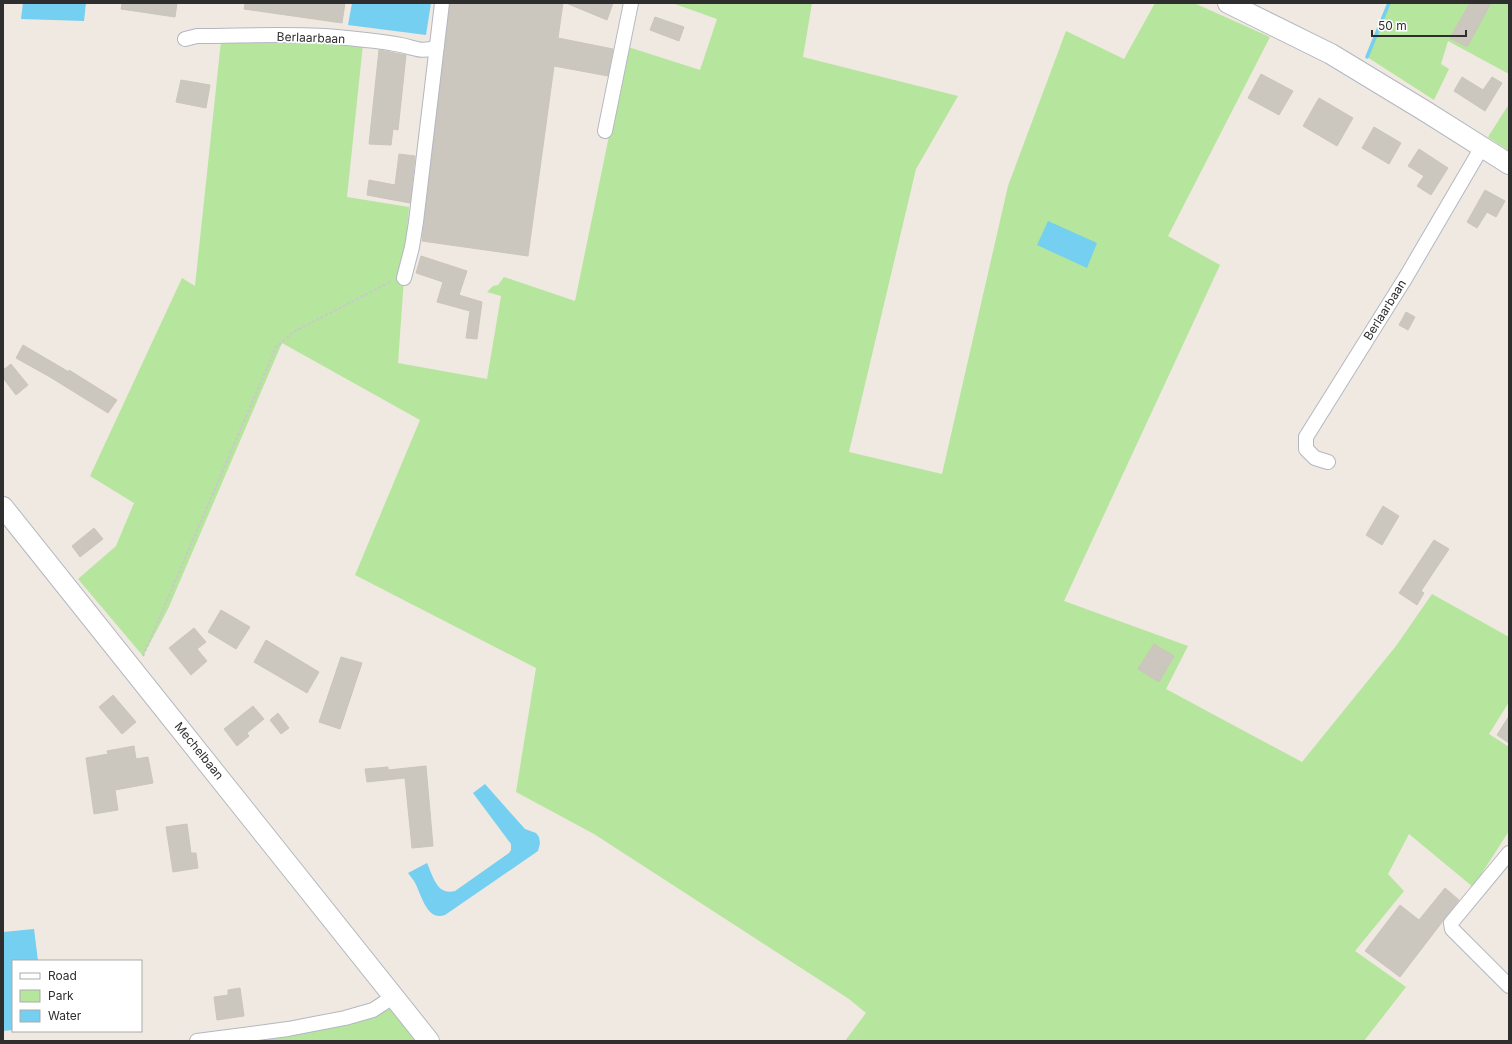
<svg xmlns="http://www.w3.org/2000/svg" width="1512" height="1044" viewBox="0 0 1512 1044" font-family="Inter,sans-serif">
  <rect width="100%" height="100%" fill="#efe9e1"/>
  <path fill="#b6e59e" d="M672 3H812L803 57 958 96 916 169 849 452 942 474 1008 186 1066 31 1124 59 1155 3H1194L1270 37 1168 236 1220 265 1064 601 1188 646 1166 689 1302 762 1396 646 1432 594 1509 637V702L1489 734 1509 747V831L1473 887 1409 834 1388 874 1404 891 1355 951 1406 987 1364 1041H845L866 1013 849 999 594 834 516 792 536 668 355 575 420 420 282 343 168 609 143 656 78 579 116 546 134 503 90 476 182 278 195 286 221 41 288 40 363 44 347 197 409 207 398 363 487 379 501 296 487 292 493 286 498 285 504 277 575 301 609 136 625 46 700 70 717 19Z
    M1389 3H1509V74L1448 41 1441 64 1449 69 1434 100 1367 57Z
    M1509 104V151L1488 137Z
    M390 1009 416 1041H242L349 1025Z"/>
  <path fill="#75cff0" d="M23 3H86L84 21 21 19Z
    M352 3H431L426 35 348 25Z
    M1048 221 1097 243 1087 268 1037 245Z
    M485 784 525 829 536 833 539 837 540 843 538 851 445 915C426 922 421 892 414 881 412 878 410 876 408 873L427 863C433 876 437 896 455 891L509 853 511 850V844L473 793Z
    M34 929 38 961H13V1030L3 1031V932Z"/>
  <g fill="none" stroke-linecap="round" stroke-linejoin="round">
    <path stroke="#75cff0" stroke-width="3.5" d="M1367 57 1389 3"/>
  </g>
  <path fill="#cbc7bf" stroke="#cbc5ba" d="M122 3H177L175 17 121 9Z
    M245 3H345L342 23 244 9Z
    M450 3H563L558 38 613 49 608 76 554 66 528 256 422 241Z
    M566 3H613L607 20Z
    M1470 3H1491L1467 47 1450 38Z
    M655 17 684 27 679 41 650 30Z
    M379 50 406 55 398 130 393 129 391 145 369 144Z
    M1261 74 1293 91 1279 115 1248 98Z
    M1462 77 1483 90 1492 77 1502 83 1485 111 1454 91Z
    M181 80 210 85 206 108 176 102Z
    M1319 98 1353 118 1337 146 1303 126Z
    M1374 127 1401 143 1389 164 1362 148Z
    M1419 149 1448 168 1431 195 1417 186 1424 176 1408 166Z
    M399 154 415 156 410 203 367 195 369 180 395 185Z
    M1485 190 1505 201 1496 217 1487 212 1477 228 1467 222Z
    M421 256 467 271 459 295 482 302 477 339 466 338 470 311 437 302 443 282 416 273Z
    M1406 312 1415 317 1408 330 1399 325Z
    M23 345 69 372V370L117 400 108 413 50 377 16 358Z
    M11 364 28 385 16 395 3 378V370Z
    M1383 506 1399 516 1382 545 1366 535Z
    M94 528 103 539 80 557 72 546Z
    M1434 540 1449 549 1421 591 1424 593 1417 605 1399 593Z
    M221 610 250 627 236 649 208 632Z
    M194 628 206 642 197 649 207 661 191 675 169 648Z
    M266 640 319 672 307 693 254 662Z
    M1154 644 1174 656 1159 682 1138 669Z
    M341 657 362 663 340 729 319 722Z
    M113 695 136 722 122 734 99 707Z
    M253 706 264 719 247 733 249 736 237 746 224 729Z
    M278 713 289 728 281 734 270 720Z
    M1509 716V743L1497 735Z
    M134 746 136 759 148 757 153 783 115 790 118 810 94 814 86 758 108 754 107 751Z
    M426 766 433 846 412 848 405 778 367 782 365 769 388 767V770Z
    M187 824 191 853H196L198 868 173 872 166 827Z
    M1445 888 1459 900 1400 977 1365 951 1400 905 1419 920Z
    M240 988 244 1016 217 1020 214 997 228 995V990Z"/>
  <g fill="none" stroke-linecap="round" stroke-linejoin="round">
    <defs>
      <path id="street" d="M185 39 197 36C243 36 291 33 337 37 359 39 380 41 401 45 416 48 421 53 437 47
        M605 131 631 3
        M404 278 412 247 416 222 442 3
        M1328 462 1315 458 1306 449V437L1406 277 1482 147
        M1509 853 1451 923 1452 929 1509 986
        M197 1041 288 1029 345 1018 373 1010 393 997"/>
      <path id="secondary" d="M1228 3 1331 54 1425 111 1509 164
        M3 507 429 1041"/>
    </defs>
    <use href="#street" stroke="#b4b7c1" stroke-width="16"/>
    <use href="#secondary" stroke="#b4b7c1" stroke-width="22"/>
    <path stroke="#c9c9c9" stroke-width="2" stroke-dasharray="3 2" stroke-linecap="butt" d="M143 656 276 347 295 331 392 281"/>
    <use href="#street" stroke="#fff" stroke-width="14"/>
    <use href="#secondary" stroke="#fff" stroke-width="20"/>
  </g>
  <g text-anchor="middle" stroke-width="3.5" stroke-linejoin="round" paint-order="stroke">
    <g font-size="12" fill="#2e2e2e" stroke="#fff">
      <text transform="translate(311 38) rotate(2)" y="4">Berlaarbaan</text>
      <text transform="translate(1385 310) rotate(-58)" y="4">Berlaarbaan</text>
      <text transform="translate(199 751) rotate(51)" y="4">Mechelbaan</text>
    </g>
  </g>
  <rect width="1512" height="1044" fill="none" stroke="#2e2e2e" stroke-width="8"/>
  <rect x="12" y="960" width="130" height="72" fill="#ffffff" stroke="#ababab"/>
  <rect x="20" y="973" width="20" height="6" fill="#ffffff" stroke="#ababab"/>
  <text x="48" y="980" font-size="12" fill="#2e2e2e">Road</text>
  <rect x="20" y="990" width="20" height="12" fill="#b6e59e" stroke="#ababab"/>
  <text x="48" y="1000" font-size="12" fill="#2e2e2e">Park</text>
  <rect x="20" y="1010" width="20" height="12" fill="#75cff0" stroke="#ababab"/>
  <text x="48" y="1020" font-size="12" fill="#2e2e2e">Water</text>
  <path d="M1372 30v6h94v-6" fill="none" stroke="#2e2e2e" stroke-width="2"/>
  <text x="1378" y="30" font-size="12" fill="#2e2e2e" stroke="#ffffff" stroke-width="3" paint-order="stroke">50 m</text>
</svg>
